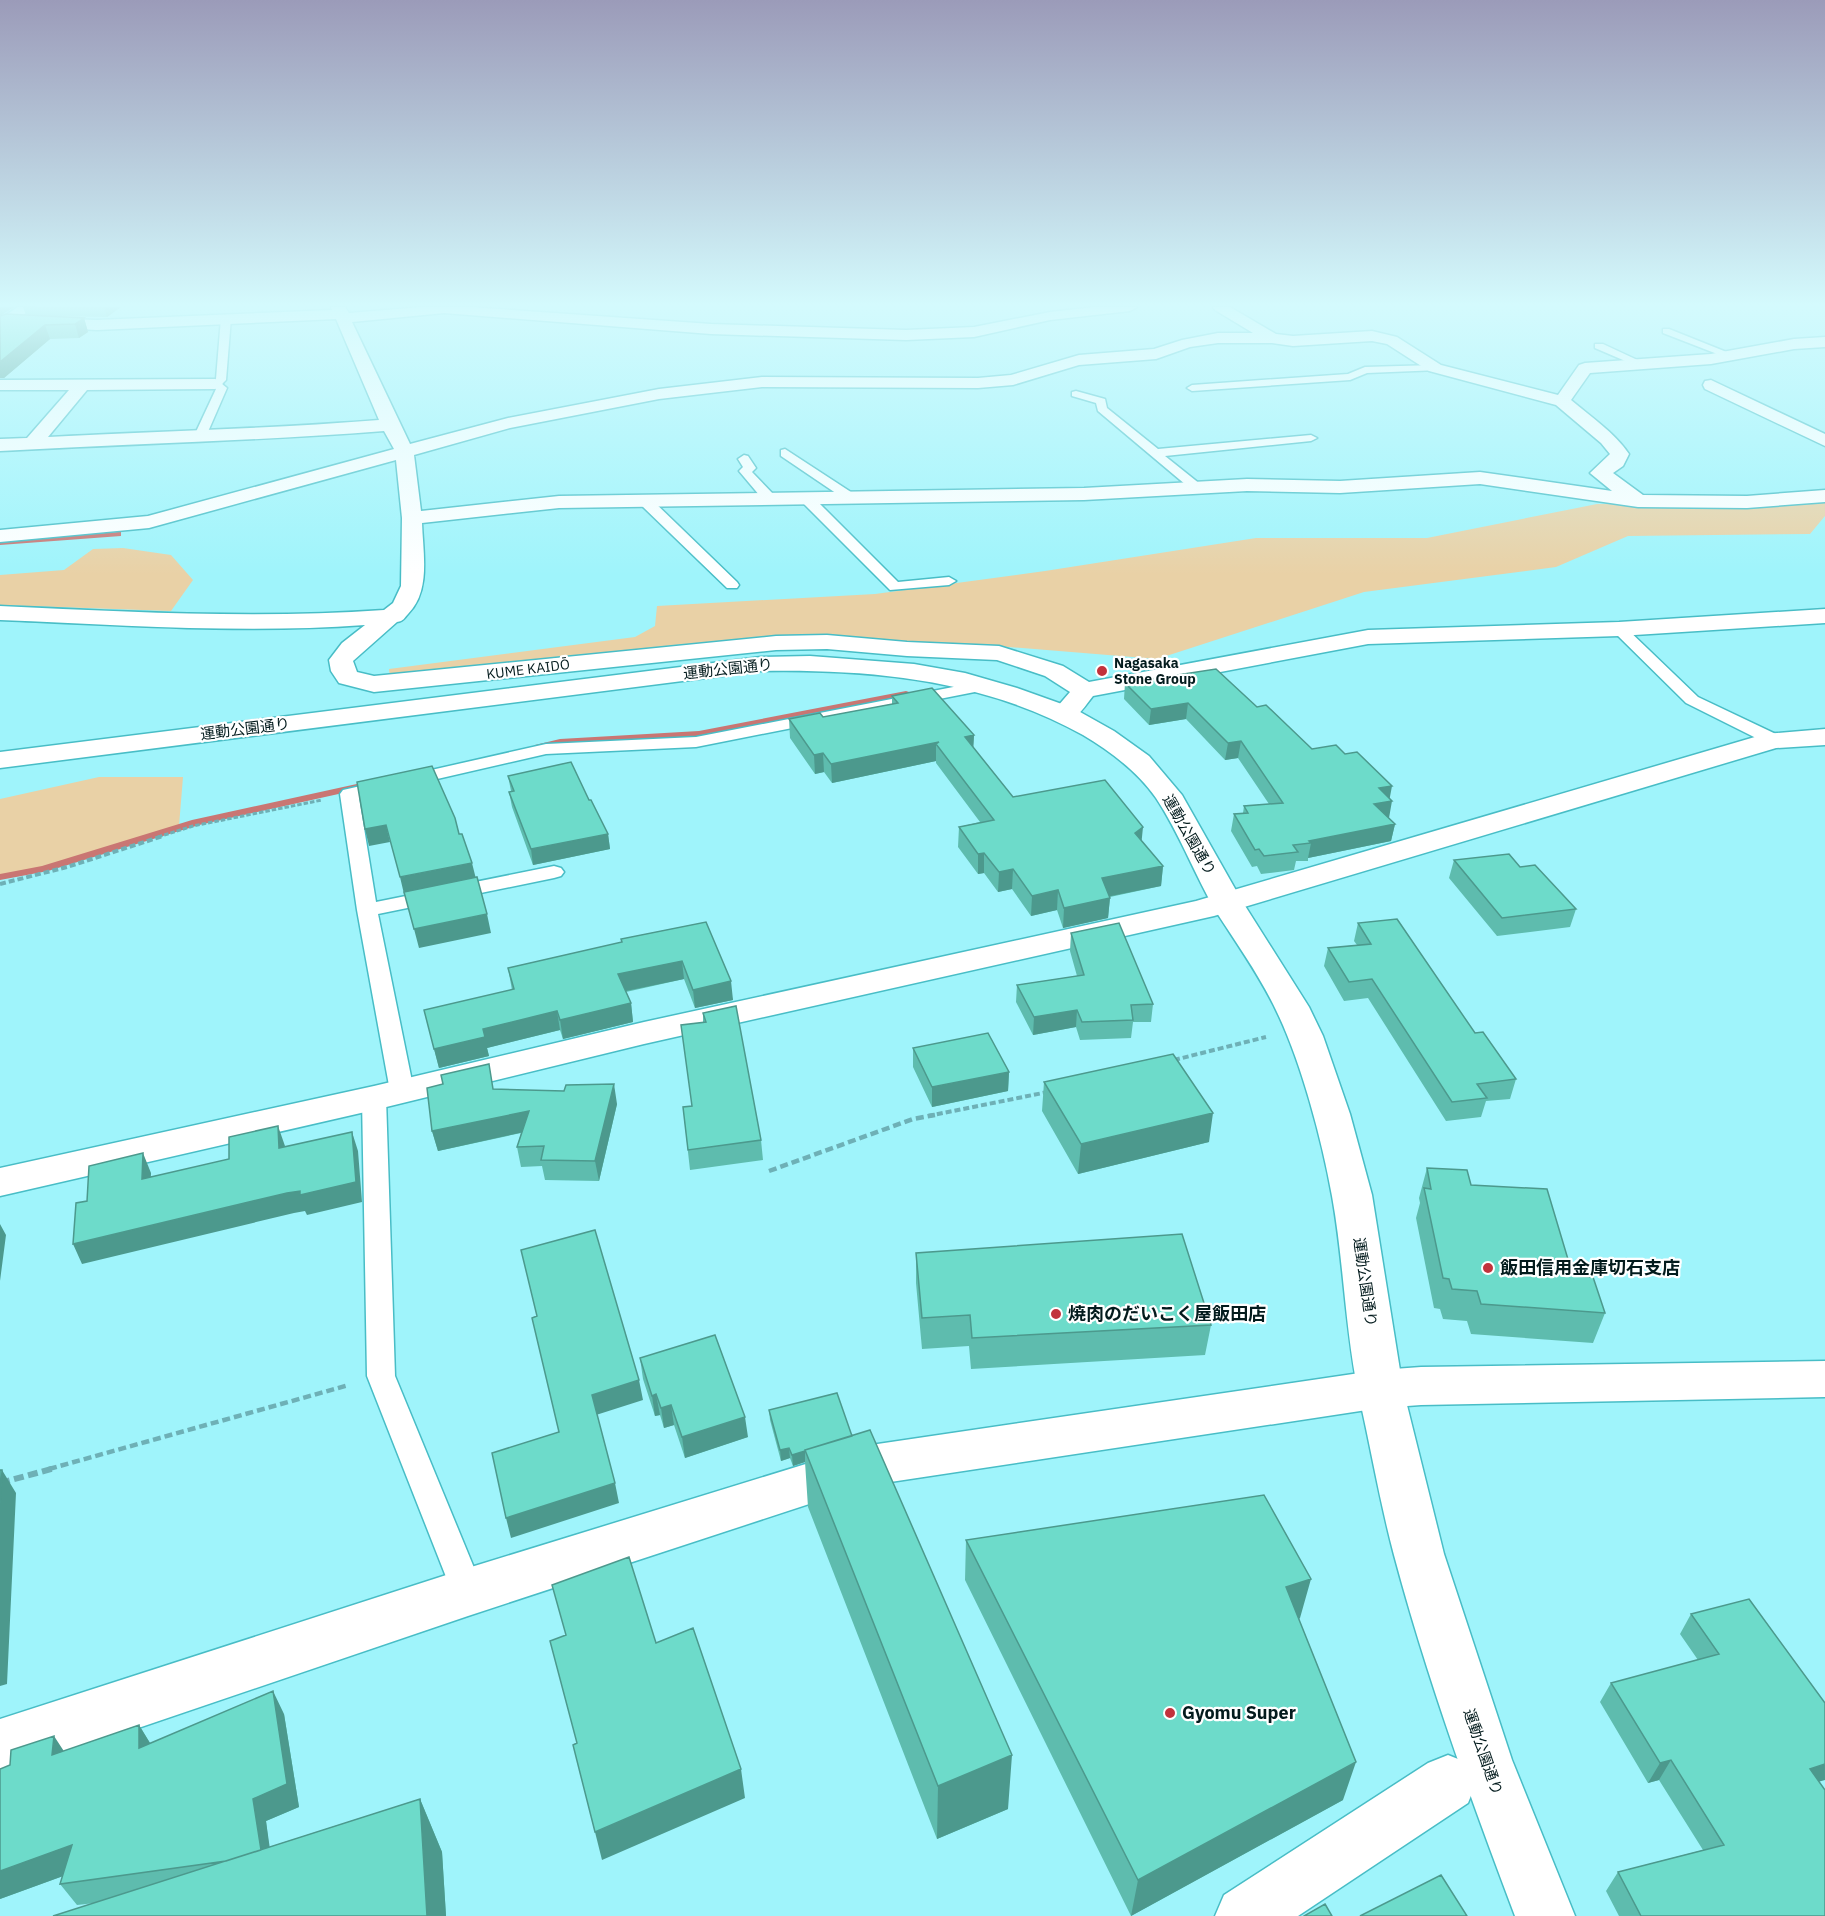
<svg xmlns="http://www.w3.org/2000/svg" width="1825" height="1916" viewBox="0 0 1825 1916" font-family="'IBM Plex Sans','Noto Sans JP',sans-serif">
  <rect width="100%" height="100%" fill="#9ff4fb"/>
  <path fill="#e9d1a6" d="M1825 502V516L1810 534 1628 536 1556 567 1364 592 1157 659 1009 647 909 643 810 635 674 645 501 668 390 678 389 669 635 637 655 626 657 606 875 594 1045 571 1256 538H1427L1597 504 1741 505Z
    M123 548 171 555 193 580 171 611 0 605V575L64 570 93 549Z
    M99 777H183L179 826 44 869 0 876V799Z"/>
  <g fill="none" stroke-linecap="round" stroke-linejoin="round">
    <path fill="#c97673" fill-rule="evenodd" d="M118 532H121V536L0 545V541Z
      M906 691 909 692V696L699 737 560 745 538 750 533 747 535 745 560 739 699 731Z
      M375 780 379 781V785L199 825 48 871 0 880V874L42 866 192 820Z"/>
    <defs>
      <path id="service" d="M226 315 231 318 226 380 222 384 227 388 207 434 201 437 195 434 216 389 210 384 216 379 221 318Z
        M1663 329H1669L1734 355 1725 357 1663 333Z
        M1595 344H1603L1646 364 1637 366 1595 348Z
        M1435 365 1440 368 1439 370 1367 373 1350 380 1192 391 1187 388 1192 385 1348 374 1365 367Z
        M1076 391 1105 399 1107 408 1158 449 1311 435 1317 438 1311 441 1165 456 1200 484 1202 487 1200 490H1192L1098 411 1096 403 1072 396V392Z
        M785 449 857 496 859 499 857 502H849L781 456V450Z
        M744 455 748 456 756 468 752 472 776 497 777 500 776 503H766L739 471 743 467 738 459Z
        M808 496 813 497 898 582 949 577 956 581 949 585 890 590 803 503 802 500Z
        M646 498 651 499 737 582 739 585 737 588H727L641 505 640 502Z
        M1619 624 1624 626 1698 697 1780 736 1783 740 1780 744H1768L1686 703 1614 632 1611 629 1614 626Z
        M984 681 990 683 992 686 990 689 696 747 546 754 359 797 376 902 554 866 561 868 564 872 561 876 554 878 378 914 414 1091 410 1097 402 1099 394 1097 390 1091 357 910 340 794 343 790 546 744 696 737Z
        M374 1090 382 1092 386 1098 395 1376 484 1592 479 1603 468 1607 457 1603 452 1592 367 1376 362 1098 366 1092Z"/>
      <path id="minor" d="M331 307H345L349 313 422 307H470L711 324 906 330 974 327 1050 312 1095 307H1137L1130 311 1050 320 974 337 906 340 711 334 444 313 352 322 410 444 508 418 659 389 762 377 978 378 1011 375 1079 355 1154 349 1182 340 1218 333H1253L1215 310 1213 307H1230L1276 334 1293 336 1372 331 1397 337 1441 365 1558 395 1579 365 1585 363 1711 354 1794 339 1825 337V347L1794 349 1711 364 1590 373 1571 400C1591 417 1614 432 1629 454L1623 466 1613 473 1643 495 1747 496 1825 490V502L1747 508 1638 507 1480 484 1340 493 1247 491 1084 500 559 508 422 523C423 553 431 591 408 614 404 618 404 621 397 622L353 661 357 672 374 676 776 636 827 635 907 642 999 646 1063 666 1089 682 1368 630 1619 622 1825 609V623L1619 636 1368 644 1093 696C1082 710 1075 724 1055 720L1051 714 1070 692 1045 676 997 660 907 656 827 649 776 650 374 692 339 683 331 671 329 660 342 643 365 625C243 634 121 625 0 620V606C128 612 256 619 384 610L393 603 401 586 402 518 396 460 149 528 0 542V530L148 516 394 449 384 431C256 441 128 444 0 451V439L27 438 69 390H0V380L215 379 223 384 215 389 87 390 48 437C158 431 269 429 379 420L336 319 97 330 0 325V317L97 320 332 310ZM1372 341 1387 344 1429 371 1556 405 1601 443 1610 454 1590 473 1612 491 1480 472 1340 481 1247 479 1084 488 559 496 421 511 414 455 510 428 659 399 762 387 978 388 1013 385 1079 365 1156 359 1190 347 1218 343H1272L1293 346Z
        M1711 380 1825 434V446L1705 389 1703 385 1705 381Z
        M1825 729V745L1776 748 1214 916 644 1044 374 1110 0 1196V1168L374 1086 644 1022 1196 901 1765 734Z
        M1825 1361V1397L1421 1405 1380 1408 864 1486 468 1616 0 1775V1719L468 1568 864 1446 1380 1370 1421 1367Z
        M1448 1755 1468 1763 1476 1783 1468 1803 1298 1916H1215L1224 1895 1428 1763Z"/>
      <path id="tertiary" d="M18 307H34L5 329 0 331V319Z
        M810 656 914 664 965 673 1017 688 1073 708 1114 731 1149 756 1182 795 1242 901 1309 1007 1323 1036 1350 1114 1372 1195 1403 1389 1444 1554 1512 1760 1575 1916H1515C1470 1797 1427 1678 1394 1555 1380 1503 1371 1449 1359 1396 1345 1331 1344 1262 1332 1196 1322 1140 1301 1061 1276 1010 1260 976 1237 944 1217 913 1195 876 1180 834 1156 798 1138 772 1110 751 1083 735 985 680 872 669 761 671L0 768V752L761 657Z"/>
    </defs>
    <use href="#service" stroke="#48bdc6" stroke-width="3"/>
    <use href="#minor" stroke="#48bdc6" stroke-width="3"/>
    <use href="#tertiary" stroke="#48bdc6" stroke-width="3"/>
    <path stroke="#6eb0b6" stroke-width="3" stroke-dasharray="4.5 2" stroke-linecap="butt" d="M158 837 193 826 322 800"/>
    <path stroke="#6eb0b6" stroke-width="4" stroke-dasharray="6 3" stroke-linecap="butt" d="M0 884 67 867 163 836
      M1174 1060 1266 1037
      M928 1116 1048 1092"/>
    <path stroke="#6eb0b6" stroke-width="4.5" stroke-dasharray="8 4" stroke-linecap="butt" d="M769 1171 913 1119 935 1115
      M49 1469 349 1385"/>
    <path stroke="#6eb0b6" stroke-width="6" stroke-dasharray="10 4.5" stroke-linecap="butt" d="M0 1483 55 1468"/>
    <use href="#service" fill="#fff" fill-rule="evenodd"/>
    <use href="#minor" fill="#fff" fill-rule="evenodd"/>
    <use href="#tertiary" fill="#fff" fill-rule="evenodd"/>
  </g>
  <path fill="#5ebcae" d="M23 307H121L107 317 51 316 84 318 88 332 79 338 50 339 4 378H0V316L26 315Z
    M1125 683 1257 707 1312 749 1389 798V818L1395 824 1391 841 1308 858V861H1296L1294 870 1261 874 1257 866 1252 867 1231 831 1234 814 1243 813 1244 806 1269 804 1238 758 1225 760 1186 719 1149 725 1124 699Z
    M892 696 974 735 973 747 1013 797 1141 840 1163 866 1161 886 1110 897 1108 918 1063 928 1057 910 1031 916 1012 889 998 892 984 873 978 874 958 847 959 827 980 822 936 763V761L832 783 824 772 815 774 790 738 789 719 823 717 892 704Z
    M508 776 589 800 608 834 610 849 533 865 512 807 509 792 511 791Z
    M1454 860 1520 867 1576 909 1570 927 1497 936 1449 878Z
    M706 922 733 1000 695 1008 684 979 626 992 631 1003 633 1022 563 1039 560 1030 487 1048 489 1056 439 1068 424 1010 512 990 508 968 622 942 621 939Z
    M1358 923 1475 1033 1516 1079 1510 1099 1486 1101 1481 1117 1446 1121 1368 998 1344 1001 1324 966 1328 948 1357 945 1354 941Z
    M1071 933 1153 1004 1151 1022H1133L1131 1038 1080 1040 1076 1027 1033 1035 1016 1002 1017 985 1077 976 1070 951Z
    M703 1013 761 1140 763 1160 690 1170 683 1107 692 1106 703 1022Z
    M913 1048 1009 1072 1008 1091 932 1107 913 1067Z
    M1044 1082 1209 1142 1078 1174 1042 1111Z
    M494 1089 617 1104 599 1181 545 1180 542 1166 521 1167 517 1147 521 1133 438 1151 432 1131Z
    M1427 1168 1471 1185 1573 1276 1605 1313 1593 1343 1471 1334 1467 1321 1443 1319 1440 1309 1434 1308 1416 1218 1420 1203 1419 1198Z
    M916 1253 1211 1325 1205 1355 971 1369 969 1346 922 1349 916 1283Z
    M640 1358 748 1437 685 1458 674 1425 664 1428 660 1415 655 1416 643 1379Z
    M769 1410 852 1436 1008 1809 937 1839 808 1507 805 1462 793 1466 790 1458 781 1461 770 1420Z
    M966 1540 1300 1618 1299 1619 1343 1800 1131 1916 965 1580Z
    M1691 1614 1819 1781 1825 1916H1619L1606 1891 1618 1872 1703 1850 1659 1780 1648 1783 1600 1702 1611 1683 1698 1660 1680 1634Z
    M284 1714 299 1807 266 1821 269 1847 420 1799 442 1852 446 1916H53L95 1903 77 1905 60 1884 63 1876 0 1899V1769L64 1751 139 1725 150 1743Z"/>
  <path fill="#4c998d" d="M0 307H14L0 316Z
    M104 307H121L107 317Z
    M84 318 88 332 79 338 75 324Z
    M45 325 50 339 4 378H0V362Z
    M1188 703 1186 719 1149 725 1151 709Z
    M974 735 973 754 965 737Z
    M1241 741 1238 758 1225 760 1228 743Z
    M939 742 936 744V761L832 783 831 764Z
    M823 753 824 772 815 774 814 755Z
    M1392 786 1389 802 1392 801 1389 818 1371 821 1379 788Z
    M1395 824 1391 841 1308 858 1311 843 1309 841Z
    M386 825 390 842 369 846 365 829Z
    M1143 827 1141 847 1135 833Z
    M608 834 610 849 533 865 531 849Z
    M984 853V873L978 874V854Z
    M472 863 476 879 404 894 400 877Z
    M1163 866 1161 886 1101 898 1102 878Z
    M1013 869 1012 889 998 892 999 872Z
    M1058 890 1057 910 1031 916 1032 896Z
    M1110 898 1108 918 1063 928 1064 908Z
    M487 914 491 933 419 948 414 929Z
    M682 961 684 979 621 992 618 974Z
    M731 981 733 1000 695 1008 693 990Z
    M631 1003 633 1022 563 1039 560 1020Z
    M1077 1010 1076 1027 1033 1035 1034 1017Z
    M557 1011 560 1030 487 1048 489 1056 439 1068 434 1049 483 1029Z
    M1009 1072 1008 1091 932 1107V1087Z
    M614 1084 617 1104 599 1181 595 1161Z
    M529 1111 533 1130 438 1151 432 1131Z
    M1213 1113 1209 1142 1078 1174 1081 1144Z
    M278 1126 285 1146 286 1168 279 1148Z
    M352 1132 358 1151 362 1202 307 1215 305 1211 294 1213 82 1264 73 1244 287 1193Z
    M143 1153 151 1173 150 1198 142 1179Z
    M0 1224 6 1235 0 1281Z
    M639 1380 643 1400 596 1415 592 1395Z
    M656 1394 660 1415 655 1416 652 1396Z
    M671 1405 674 1425 664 1428 661 1408Z
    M745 1417 748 1437 685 1458 682 1437Z
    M789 1448 790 1458 781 1461 780 1450Z
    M805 1451V1462L793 1466 792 1455Z
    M2 1470 16 1493 7 1684 0 1686V1504Z
    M615 1483 619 1503 511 1538 506 1518Z
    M1311 1579 1300 1618 1276 1626 1286 1587Z
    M273 1691 284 1714 299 1807 266 1821 274 1878 261 1856 253 1799Z
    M139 1725 153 1748H139Z
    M54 1736 69 1759 52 1755Z
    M1012 1755 1008 1809 937 1839 938 1786Z
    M1671 1760 1659 1780 1648 1783 1660 1763Z
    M1356 1762 1343 1800 1131 1916 1138 1880Z
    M1825 1764V1780L1796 1788 1810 1769Z
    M741 1769 745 1798 602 1860 595 1832Z
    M420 1799 442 1852 446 1916H427Z
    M72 1845 88 1867 0 1899V1871Z"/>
  <path fill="#6ddbca" stroke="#4c998d" stroke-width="1.5" d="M6 314 84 318 75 324 45 325 0 362V316Z
    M1216 669 1257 707 1266 705 1312 749 1336 745 1345 754 1357 752 1392 786 1379 788 1392 801 1374 804 1395 824 1309 841 1311 843 1293 845 1298 852 1264 856 1259 849 1255 850 1234 814 1248 813 1244 806 1283 803 1241 741 1228 743 1188 703 1151 709 1125 683Z
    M932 688 974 735 965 737 1013 797 1105 780 1143 827 1135 833 1163 866 1102 878 1110 898 1064 908 1058 890 1032 896 1013 869 999 872 984 853 978 854 959 827 994 820 936 744 939 742 831 764 823 753 814 755 789 719 820 713 823 717 898 703 892 696Z
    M571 762 589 800H591L608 834 531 849 509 792 514 791 508 776Z
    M432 766 455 818 459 834H462L472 863 400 877 386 825 365 829 357 782Z
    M1509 854 1520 867 1535 865 1576 909 1502 918 1454 860Z
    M477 877 487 914 414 929 404 892Z
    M1397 919 1475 1033 1483 1032 1516 1079 1477 1084 1487 1098 1452 1102 1372 979 1349 982 1328 948 1371 944 1358 923Z
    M706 922 731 981 693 990 682 961 618 974 631 1003 560 1020 557 1011 483 1029 485 1037 434 1049 424 1010 514 989 508 968 622 942 621 939Z
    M1119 923 1153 1004 1131 1005 1133 1020 1082 1022 1077 1010 1034 1017 1017 985 1084 975 1071 933Z
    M736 1006 761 1140 688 1150 683 1107 692 1106 681 1025 706 1022 703 1013Z
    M988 1033 1009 1072 932 1087 913 1048Z
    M1173 1054 1213 1113 1081 1144 1044 1082Z
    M489 1064 493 1089 564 1091 566 1085 614 1084 595 1161 541 1160 544 1146 517 1147 529 1111 432 1131 427 1088 443 1084 441 1075Z
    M278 1126 279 1148 352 1132 356 1182 300 1195V1191L287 1193 73 1244 76 1203 87 1201 89 1166 143 1153 142 1179 229 1159V1137Z
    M1427 1168 1467 1170 1471 1185 1547 1189 1573 1276 1593 1277 1605 1313 1481 1304 1477 1291 1452 1289 1449 1279 1443 1278 1424 1188 1431 1189Z
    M595 1230 639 1380 592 1395 615 1483 506 1518 492 1453 559 1432 532 1318 537 1316 521 1250Z
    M1182 1234 1211 1325 972 1338 970 1315 922 1318 916 1253Z
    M715 1335 745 1417 682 1437 671 1405 661 1408 656 1394 652 1396 640 1358Z
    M837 1393 852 1436 805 1450V1451L792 1455 789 1448 780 1450 769 1410Z
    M870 1430 1012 1755 938 1786 805 1450Z
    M0 1470H2L0 1504Z
    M1264 1495 1311 1579 1286 1587 1356 1762 1138 1880 966 1540Z
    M629 1557 656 1643 693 1628 741 1769 595 1832 573 1745 577 1743 550 1641 566 1635 552 1585Z
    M1749 1599 1825 1703V1764L1810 1769 1825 1790V1916H1641L1618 1872 1724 1845 1671 1760 1660 1763 1611 1683 1719 1654 1691 1614Z
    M273 1691 287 1784 253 1799 261 1850 226 1861 60 1884 72 1845 0 1871V1769L10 1765 11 1750 54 1736 52 1755 139 1725V1748Z
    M420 1799 427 1916H53Z
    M1441 1875 1467 1916H1360Z
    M1325 1904 1332 1916H1304Z"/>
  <linearGradient id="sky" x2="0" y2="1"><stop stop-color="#9b9bb9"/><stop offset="0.53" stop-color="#d4fafd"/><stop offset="1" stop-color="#d4fafd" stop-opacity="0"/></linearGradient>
  <rect width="1825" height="575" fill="url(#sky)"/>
  <g fill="#c2323c" stroke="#fff" stroke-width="2">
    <circle cx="1102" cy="671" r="6"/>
    <circle cx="1488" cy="1268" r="6"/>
    <circle cx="1056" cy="1314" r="6"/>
    <circle cx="1170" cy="1713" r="6"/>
  </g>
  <g text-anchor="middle" stroke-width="4.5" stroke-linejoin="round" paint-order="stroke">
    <g font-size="14" font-weight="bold" fill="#031b1d" stroke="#fff" text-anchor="start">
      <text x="1114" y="668">Nagasaka<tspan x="1114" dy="16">Stone Group</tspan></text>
    </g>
    <g font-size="14" fill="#031b1d" stroke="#fff">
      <text transform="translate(528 669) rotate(-7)" y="5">KUME KAIDŌ</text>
    </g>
    <g font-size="15" fill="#031b1d" stroke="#fff">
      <text transform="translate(728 669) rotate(-6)" y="5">運動公園通り</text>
      <text transform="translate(245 729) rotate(-7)" y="5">運動公園通り</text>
      <text transform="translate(1189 835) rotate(60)" y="5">運動公園通り</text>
      <text transform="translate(1365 1282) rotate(82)" y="5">運動公園通り</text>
      <text transform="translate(1483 1752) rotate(71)" y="5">運動公園通り</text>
    </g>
    <g font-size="18" font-weight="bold" fill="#031b1d" stroke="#fff" text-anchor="start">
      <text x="1500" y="1274">飯田信用金庫切石支店</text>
      <text x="1068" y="1320">焼肉のだいこく屋飯田店</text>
      <text x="1182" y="1719">Gyomu Super</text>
    </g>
  </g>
</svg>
